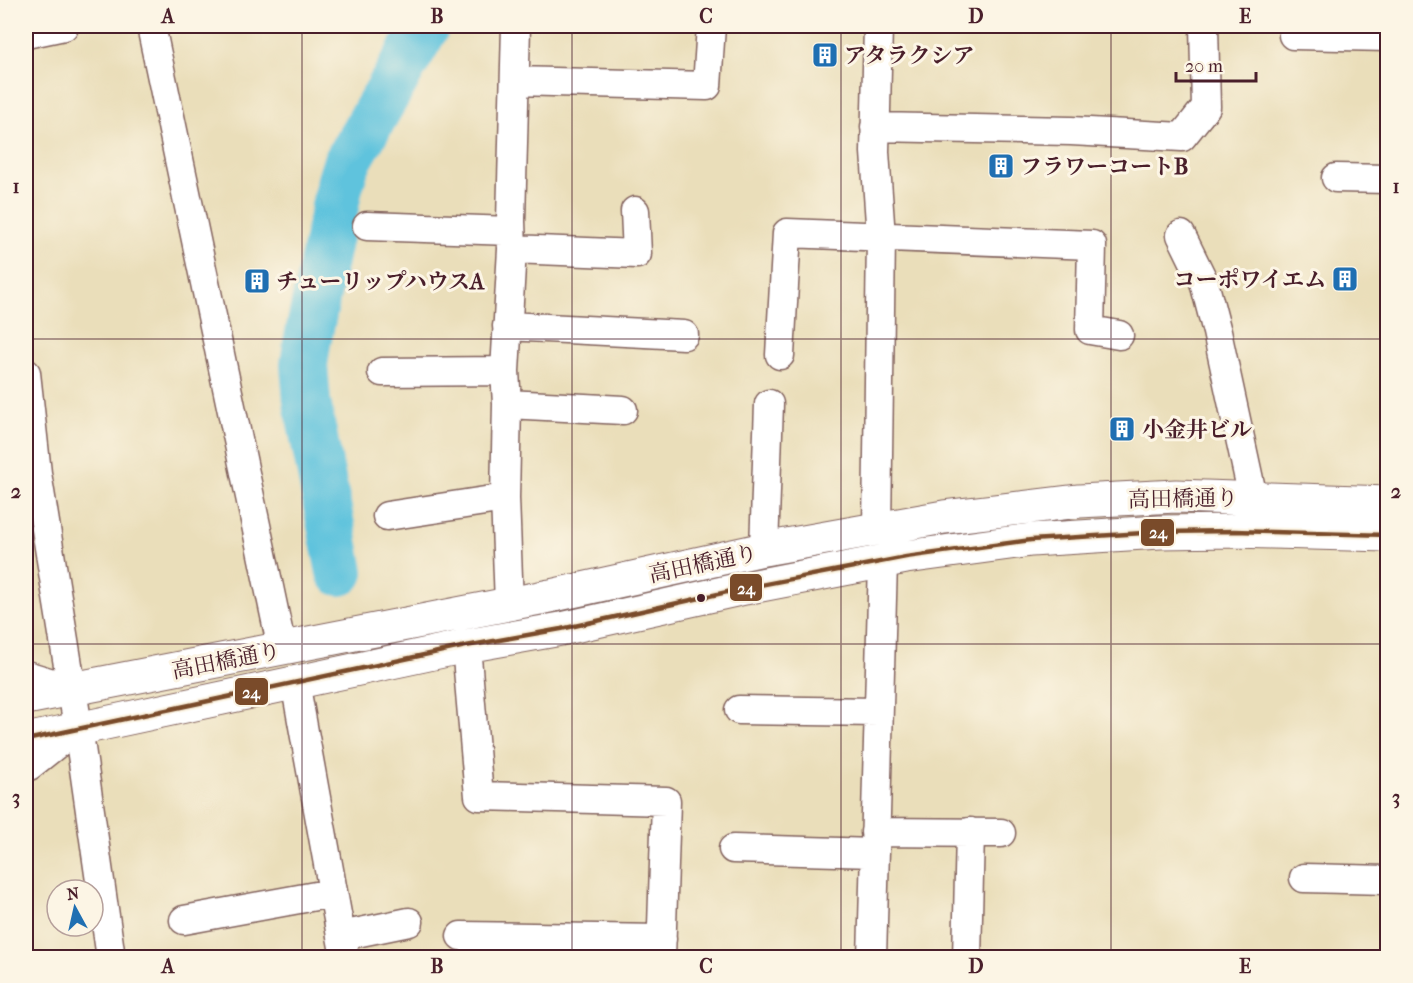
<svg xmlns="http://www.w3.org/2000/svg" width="1413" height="983" viewBox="0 0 1413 983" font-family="'IM FELL French Canon','Noto Serif JP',serif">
  <rect width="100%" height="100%" fill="#fcf5e5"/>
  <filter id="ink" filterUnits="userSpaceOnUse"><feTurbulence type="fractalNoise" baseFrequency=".0167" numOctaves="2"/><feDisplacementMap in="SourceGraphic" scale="12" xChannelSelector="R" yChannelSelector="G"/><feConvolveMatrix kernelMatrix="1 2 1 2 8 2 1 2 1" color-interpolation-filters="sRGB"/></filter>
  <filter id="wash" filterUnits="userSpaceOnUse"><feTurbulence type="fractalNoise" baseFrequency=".008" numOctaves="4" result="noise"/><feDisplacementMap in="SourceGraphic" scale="24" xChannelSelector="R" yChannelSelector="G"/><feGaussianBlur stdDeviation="1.35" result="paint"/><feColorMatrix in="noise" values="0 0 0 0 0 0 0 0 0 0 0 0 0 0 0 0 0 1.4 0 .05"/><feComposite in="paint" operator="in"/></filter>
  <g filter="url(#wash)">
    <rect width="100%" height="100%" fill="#eadeba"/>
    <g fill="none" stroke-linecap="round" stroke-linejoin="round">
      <path stroke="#5fc3dd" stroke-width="48" d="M340 572 307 402 304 365 307 343 339 187 346 164 426 26"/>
    </g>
  </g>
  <g filter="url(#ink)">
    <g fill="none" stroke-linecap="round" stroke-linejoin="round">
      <defs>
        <path id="minor" d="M151 26 282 649
          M26 34 64 26
          M1293 35 1388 37
          M515 81 707 86 711 26
          M875 127 1071 131 1182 137 1206 107 1204 26
          M1336 178 1388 179
          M367 226 511 231
          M1181 235 1204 282 1217 332 1253 498
          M512 249 637 254 635 211
          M507 326 684 335
          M780 355 787 233 1092 245 1090 330 1119 335
          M382 372 505 371
          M26 373 37 473 78 727 111 958
          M507 404 623 410
          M387 516 505 498
          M877 528 881 237 875 152 878 26
          M764 549 769 404
          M509 604 505 498 507 404 505 371 512 249 511 221 516 26
          M466 646 479 796 666 801 661 958
          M26 675 72 689
          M295 682 345 958
          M739 710 878 712
          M26 767 29 766 77 728
          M875 832 1001 833
          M733 849 875 853
          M1304 878 1388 880
          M184 920 332 893
          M341 936 409 922
          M461 936 662 939
          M872 958 883 562
          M967 958 970 832"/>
        <path id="highway" d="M26 698 550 596 764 549 944 517 1079 501 1176 496 1388 503
          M26 740 466 646 561 629 745 588 906 557 1031 540 1160 532 1234 531 1388 535"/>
      </defs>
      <use href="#minor" stroke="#82625d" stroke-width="31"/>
      <use href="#highway" stroke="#82625d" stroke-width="35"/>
      <use href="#minor" stroke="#fff" stroke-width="28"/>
      <use href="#highway" stroke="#fff" stroke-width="33"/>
      <defs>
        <path id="bus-1" d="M26 740 466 646 561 629 745 588 906 557 1031 540 1160 532 1234 531 1388 535"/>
      </defs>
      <use href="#bus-1" stroke="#fcf5e5" stroke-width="9"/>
      <use href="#bus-1" stroke="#7a4b2a" stroke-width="4.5"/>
    </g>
  </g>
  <path fill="none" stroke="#4a1f2b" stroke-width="1.5" stroke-opacity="0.55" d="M302 26V958M572 26V958M841 26V958M1111 26V958M26 339H1388M26 644H1388"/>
  <defs>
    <symbol id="building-square" viewBox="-11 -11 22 22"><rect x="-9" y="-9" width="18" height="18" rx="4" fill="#1f6fb2" stroke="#fcf5e5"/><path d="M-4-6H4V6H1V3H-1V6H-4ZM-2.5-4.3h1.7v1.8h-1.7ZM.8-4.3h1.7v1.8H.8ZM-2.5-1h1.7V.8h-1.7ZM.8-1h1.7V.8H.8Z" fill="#fff"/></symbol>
  </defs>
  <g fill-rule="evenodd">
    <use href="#building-square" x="810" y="40" width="30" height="30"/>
    <use href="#building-square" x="986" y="151" width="30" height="30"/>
    <use href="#building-square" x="1330" y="264" width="30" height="30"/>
    <use href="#building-square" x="242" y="266" width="30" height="30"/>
    <use href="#building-square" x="1107" y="414" width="30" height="30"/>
  </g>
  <circle fill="#4a1f2b" stroke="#fcf5e5" stroke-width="2" cx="701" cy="598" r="5"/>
  <g text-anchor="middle" stroke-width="6" stroke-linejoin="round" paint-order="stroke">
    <g font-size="22" font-weight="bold" fill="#4a1f2b" stroke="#fcf5e5" text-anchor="start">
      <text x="844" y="63">アタラクシア</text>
      <text x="1020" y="174">フラワーコートB</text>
      <text x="1326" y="287" text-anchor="end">コーポワイエム</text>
      <text x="276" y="289">チューリップハウスA</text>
      <text x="1142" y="437">小金井ビル</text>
    </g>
    <g font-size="22" fill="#4a1f2b" stroke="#fcf5e5">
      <text transform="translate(1183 498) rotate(-1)" y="8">高田橋通り</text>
      <text transform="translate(703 563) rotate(-12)" y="8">高田橋通り</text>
      <text transform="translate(226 660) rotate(-11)" y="8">高田橋通り</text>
    </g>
  </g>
  <g stroke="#fcf5e5" stroke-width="2">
    <rect x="1140" y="518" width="35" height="29" rx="6" fill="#7a4b2a"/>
    <rect x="729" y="573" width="34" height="29" rx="6" fill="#7a4b2a"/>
    <rect x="234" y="677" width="35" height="29" rx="6" fill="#7a4b2a"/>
  </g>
  <g font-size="16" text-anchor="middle" font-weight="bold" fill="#fff">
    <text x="1158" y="538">24</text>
    <text x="746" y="594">24</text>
    <text x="251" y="698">24</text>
  </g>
  <rect width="1413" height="983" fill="none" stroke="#fcf5e5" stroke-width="66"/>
  <g transform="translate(75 908) rotate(352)"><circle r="28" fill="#fcf5e5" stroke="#b59f9b" stroke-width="1.5"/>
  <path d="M0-4.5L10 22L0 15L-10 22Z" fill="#1f6fb2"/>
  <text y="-9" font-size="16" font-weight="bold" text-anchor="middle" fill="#4a1f2b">N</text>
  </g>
  <path d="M1176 72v9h80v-9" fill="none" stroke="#4a1f2b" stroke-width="3"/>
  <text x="1185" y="72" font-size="18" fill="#4a1f2b" stroke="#fcf5e5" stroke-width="4.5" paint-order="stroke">20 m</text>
  <rect x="33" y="33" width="1347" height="917" fill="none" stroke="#4a1f2b" stroke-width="2"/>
  <g font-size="20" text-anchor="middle" font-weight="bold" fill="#4a1f2b">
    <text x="168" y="23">A</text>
    <text x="437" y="23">B</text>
    <text x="706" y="23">C</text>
    <text x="976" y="23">D</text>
    <text x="1245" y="23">E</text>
    <text x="16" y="193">1</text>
    <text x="1396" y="193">1</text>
    <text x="16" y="498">2</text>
    <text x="1396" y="498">2</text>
    <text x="16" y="804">3</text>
    <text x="1396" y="804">3</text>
    <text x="168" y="973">A</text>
    <text x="437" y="973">B</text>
    <text x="706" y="973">C</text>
    <text x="976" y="973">D</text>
    <text x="1245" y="973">E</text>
  </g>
</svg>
